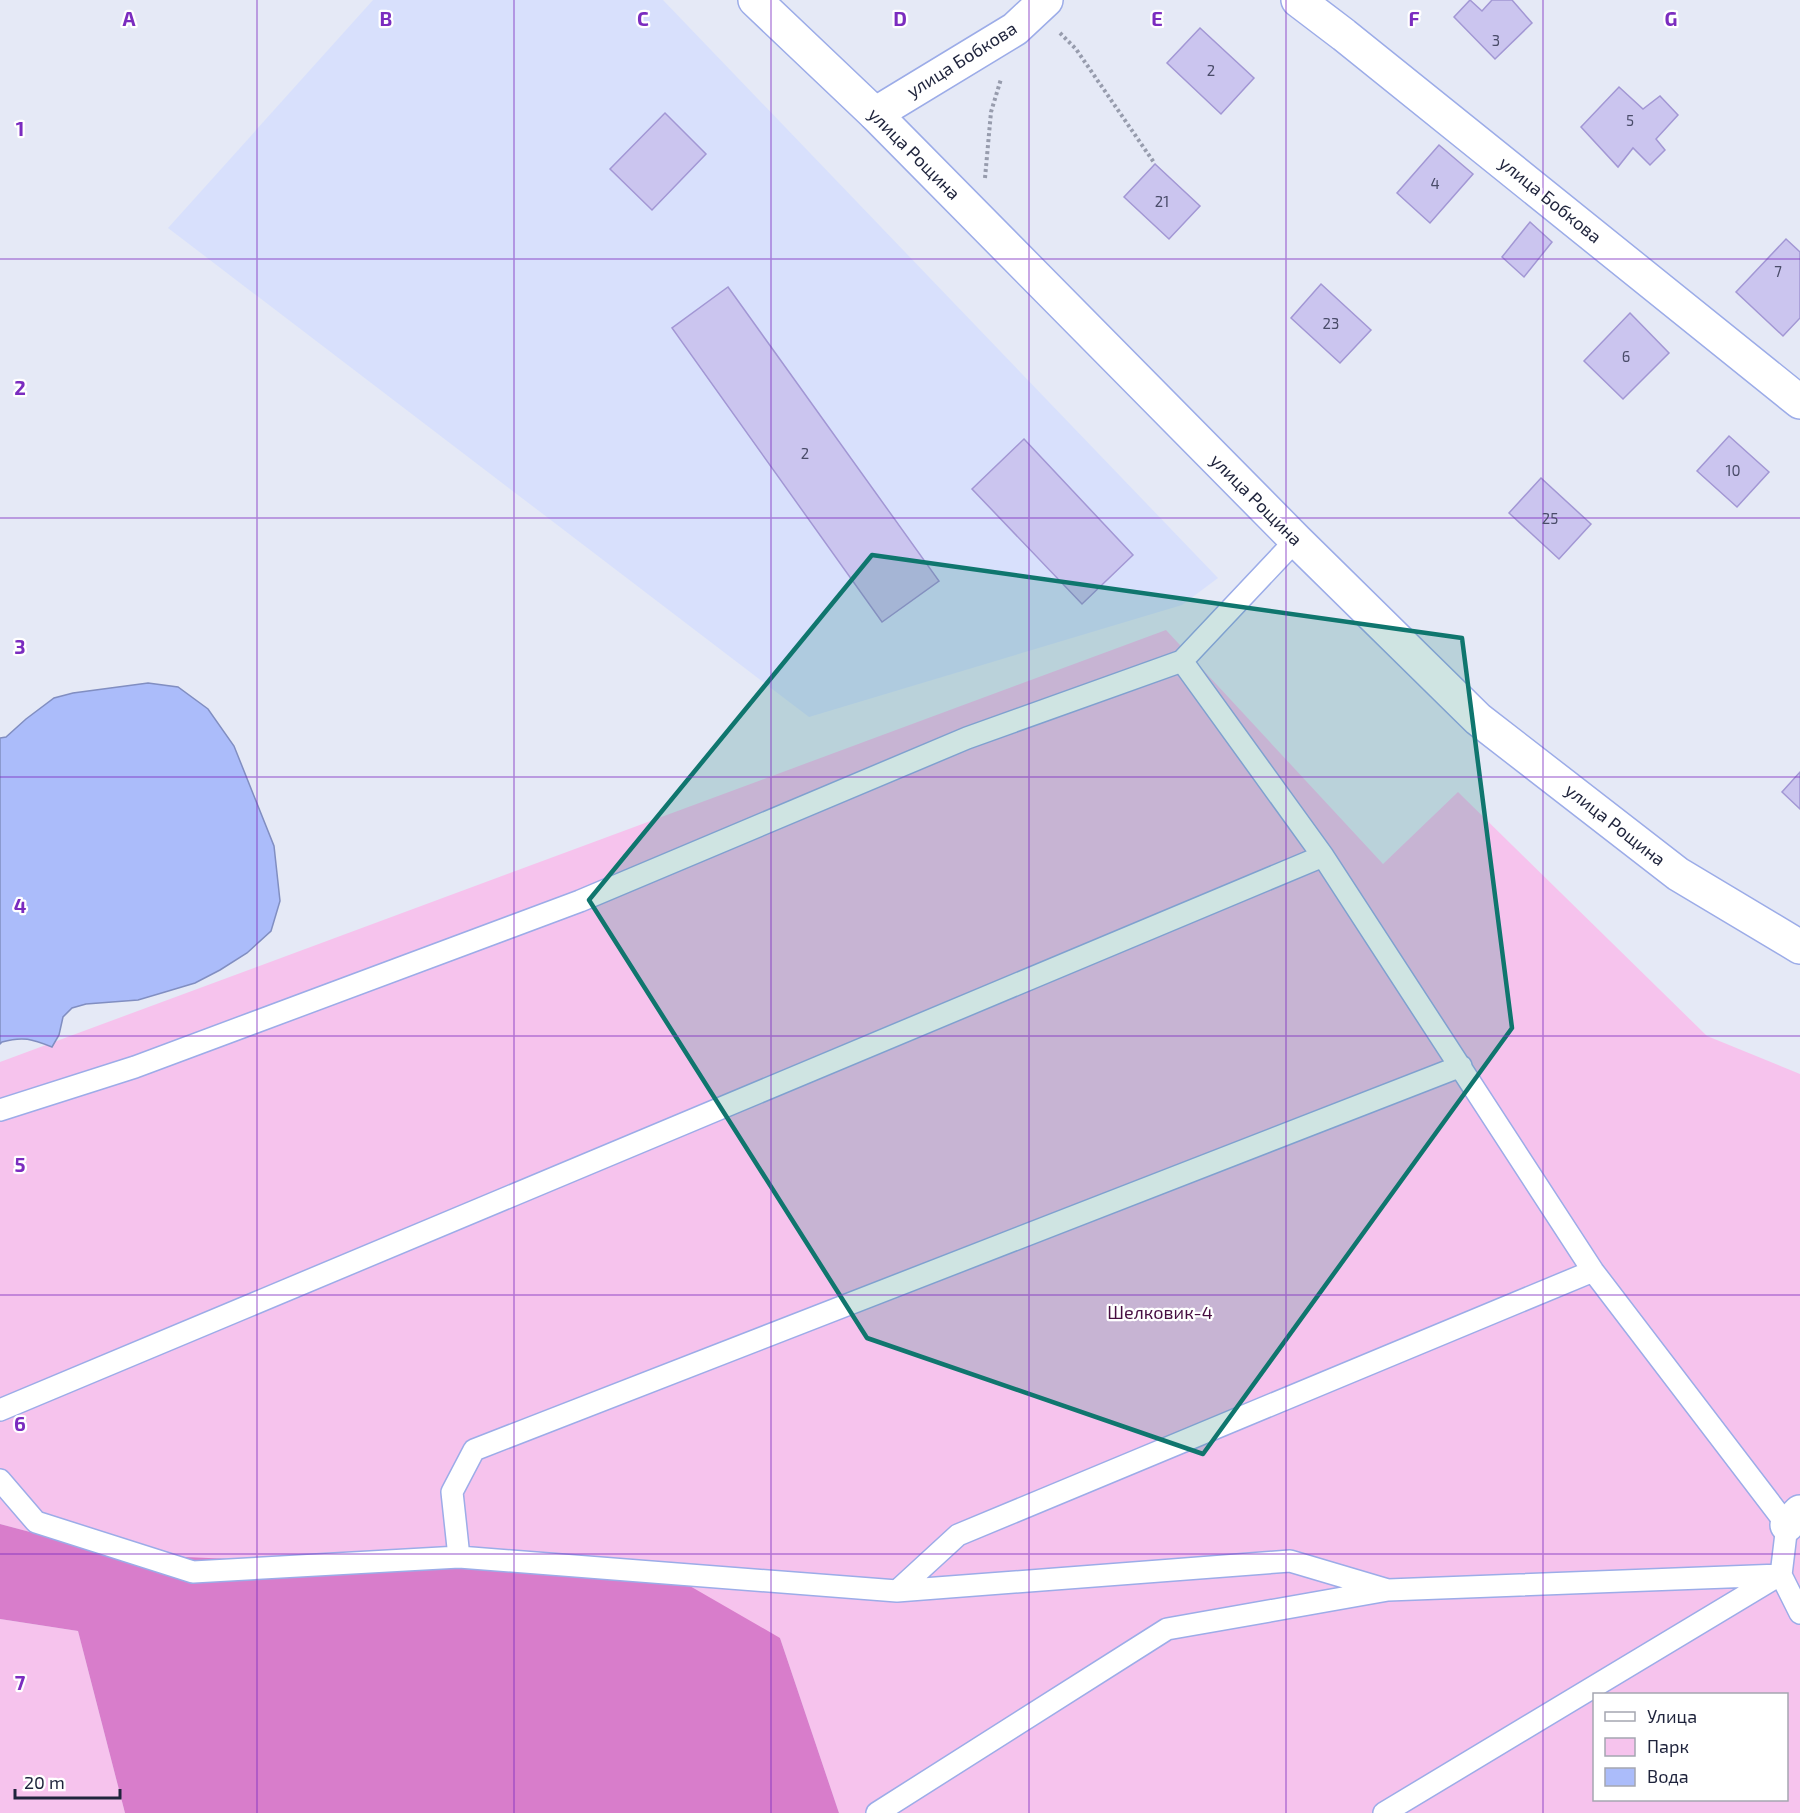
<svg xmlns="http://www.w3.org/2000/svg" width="1800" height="1813" viewBox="0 0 1800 1813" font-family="'Exo 2',sans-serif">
  <rect width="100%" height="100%" fill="#e5e9f6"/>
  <path fill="#d8e0fc" d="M373 0H663L1218 578 1182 605 809 717 168 228Z"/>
  <path fill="#f6c3ed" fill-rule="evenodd" d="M1166 630 1383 864 1458 792 1707 1036 1800 1074V1813H839L780 1638 113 1554 0 1524V1062ZM1594 1694H1786V1800H1594Z
    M0 1619 78 1631 125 1813H0Z"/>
  <path fill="#d87dcb" d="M0 1524 113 1554 676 1578 780 1638 839 1813H125L78 1631 0 1619Z"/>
  <path fill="#abbcfa" stroke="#818ec1" stroke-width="1.5" d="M148 683 178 687 208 709 234 746 274 846 280 901 271 931 247 953 220 970 195 983 165 992 138 1000 86 1004 72 1008 63 1017 59 1035 52 1047C32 1039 23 1036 2 1042L0 1044V738L6 737 26 719 54 698 73 693Z"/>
  <path fill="#cbc5ef" stroke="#a297d4" stroke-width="1.5" d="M1470 0 1482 11 1492 0H1512L1532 23 1495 59 1454 17Z
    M1200 28 1254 78 1221 114 1167 63Z
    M1619 87 1643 109 1660 96 1678 115 1656 139 1665 150 1650 165 1633 148 1618 167 1581 127Z
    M665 113 706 154 652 210 610 169Z
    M1439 145 1473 174 1430 223 1397 193Z
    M1155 164 1200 206 1169 239 1124 197Z
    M1530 222 1552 242 1524 277 1502 257Z
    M1786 239 1800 252V318L1783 336 1736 292Z
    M1321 284 1371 330 1340 363 1291 318Z
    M728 287 939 581 882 622 672 328Z
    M1630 313 1669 353 1623 399 1584 361Z
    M1729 436 1769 472 1737 507 1697 471Z
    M1024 439 1133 555 1082 604 972 489Z
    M1541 478 1591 524 1559 559 1509 513Z
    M1800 772V809L1782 792Z"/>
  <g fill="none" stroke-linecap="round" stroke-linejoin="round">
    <defs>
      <path id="lane" d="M1296 540 1182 661 1323 856 1593 1271 1787 1525 1781 1575 1800 1613
        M0 1110 135 1067 580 901 967 738 1182 661
        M0 1410 1323 856
        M0 1480 36 1522 193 1572 459 1557 897 1591 1290 1561 1388 1590
        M459 1557 452 1492 474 1450 1461 1066
        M897 1591 958 1535 1593 1271
        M877 1813 1167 1629 1388 1590 1781 1575
        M1384 1813 1778 1576"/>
      <path id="street" d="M1298 0 1344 35 1800 402
        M875 114 1015 29 1046 0
        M1787 1525 1800 1512"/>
      <path id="secondary" d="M755 0 875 114 1296 540 1478 719 1678 874 1800 947"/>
    </defs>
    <use href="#lane" stroke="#9cace8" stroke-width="24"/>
    <use href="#street" stroke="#9cace8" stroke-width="36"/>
    <use href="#secondary" stroke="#9cace8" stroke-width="36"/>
    <path stroke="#979cad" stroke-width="4" stroke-dasharray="3 3" stroke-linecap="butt" d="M1060 33 1076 49 1155 164
      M985 178 991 112 1001 79"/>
    <use href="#lane" stroke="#fff" stroke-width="21"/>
    <use href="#street" stroke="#fff" stroke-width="33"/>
    <use href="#secondary" stroke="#fff" stroke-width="33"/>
  </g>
  <path fill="#0f766e" fill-opacity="0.2" stroke="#0f766e" stroke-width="4.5" stroke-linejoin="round" d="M872 555 1462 638 1512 1028 1203 1454 867 1338 589 900Z"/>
  <path fill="none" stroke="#7b2cbf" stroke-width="1.5" stroke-opacity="0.55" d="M257 0V1813M514 0V1813M771 0V1813M1029 0V1813M1286 0V1813M1543 0V1813M0 259H1800M0 518H1800M0 777H1800M0 1036H1800M0 1295H1800M0 1554H1800"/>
  <g text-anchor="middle" stroke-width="4.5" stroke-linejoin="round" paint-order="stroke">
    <g font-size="15" fill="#4a4c69">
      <text x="1496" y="46">3</text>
      <text x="1211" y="76">2</text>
      <text x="1630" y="126">5</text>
      <text x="1435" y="189">4</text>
      <text x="1162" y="207">21</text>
      <text x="1778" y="277">7</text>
      <text x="1331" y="329">23</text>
      <text x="1626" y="362">6</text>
      <text x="805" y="459">2</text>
      <text x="1733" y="476">10</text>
      <text x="1550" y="524">25</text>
    </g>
    <g font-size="18" fill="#1f243c" stroke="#fff">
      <text transform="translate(962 60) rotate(-32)" y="6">улица Бобкова</text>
      <text transform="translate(914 154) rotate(45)" y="6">улица Рощина</text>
      <text transform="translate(1550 200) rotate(39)" y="6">улица Бобкова</text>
      <text transform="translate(1256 500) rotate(45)" y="6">улица Рощина</text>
      <text transform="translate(1615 825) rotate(38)" y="6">улица Рощина</text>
    </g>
    <g font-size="18" fill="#470e41" stroke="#fff">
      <text x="1160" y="1319">Шелковик-4</text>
    </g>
  </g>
  <g font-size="20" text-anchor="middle" font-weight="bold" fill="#7b2cbf" stroke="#fff" stroke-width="4.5" stroke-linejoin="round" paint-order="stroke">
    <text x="129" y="26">A</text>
    <text x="386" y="26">B</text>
    <text x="643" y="26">C</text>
    <text x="900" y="26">D</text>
    <text x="1157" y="26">E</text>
    <text x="1414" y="26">F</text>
    <text x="1671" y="26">G</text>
    <text x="20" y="136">1</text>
    <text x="20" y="395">2</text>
    <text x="20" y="654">3</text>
    <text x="20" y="913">4</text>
    <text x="20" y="1172">5</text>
    <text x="20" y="1431">6</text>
    <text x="20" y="1690">7</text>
  </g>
  <rect x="1593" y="1693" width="195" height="108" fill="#ffffff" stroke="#a5a7b1" stroke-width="1.5"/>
  <rect x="1605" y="1712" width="30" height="9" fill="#ffffff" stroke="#a5a7b1" stroke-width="1.5"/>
  <text x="1647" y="1723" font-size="18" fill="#1f243c">Улица</text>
  <rect x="1605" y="1738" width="30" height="18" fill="#f6c3ed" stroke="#a5a7b1" stroke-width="1.5"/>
  <text x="1647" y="1753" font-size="18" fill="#1f243c">Парк</text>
  <rect x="1605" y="1768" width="30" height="18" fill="#abbcfa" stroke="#a5a7b1" stroke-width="1.5"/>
  <text x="1647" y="1783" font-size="18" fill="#1f243c">Вода</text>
  <path d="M15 1789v9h105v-9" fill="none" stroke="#1f243c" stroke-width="3"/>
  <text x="24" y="1789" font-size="18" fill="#1f243c" stroke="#ffffff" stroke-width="4.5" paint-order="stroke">20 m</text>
</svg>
